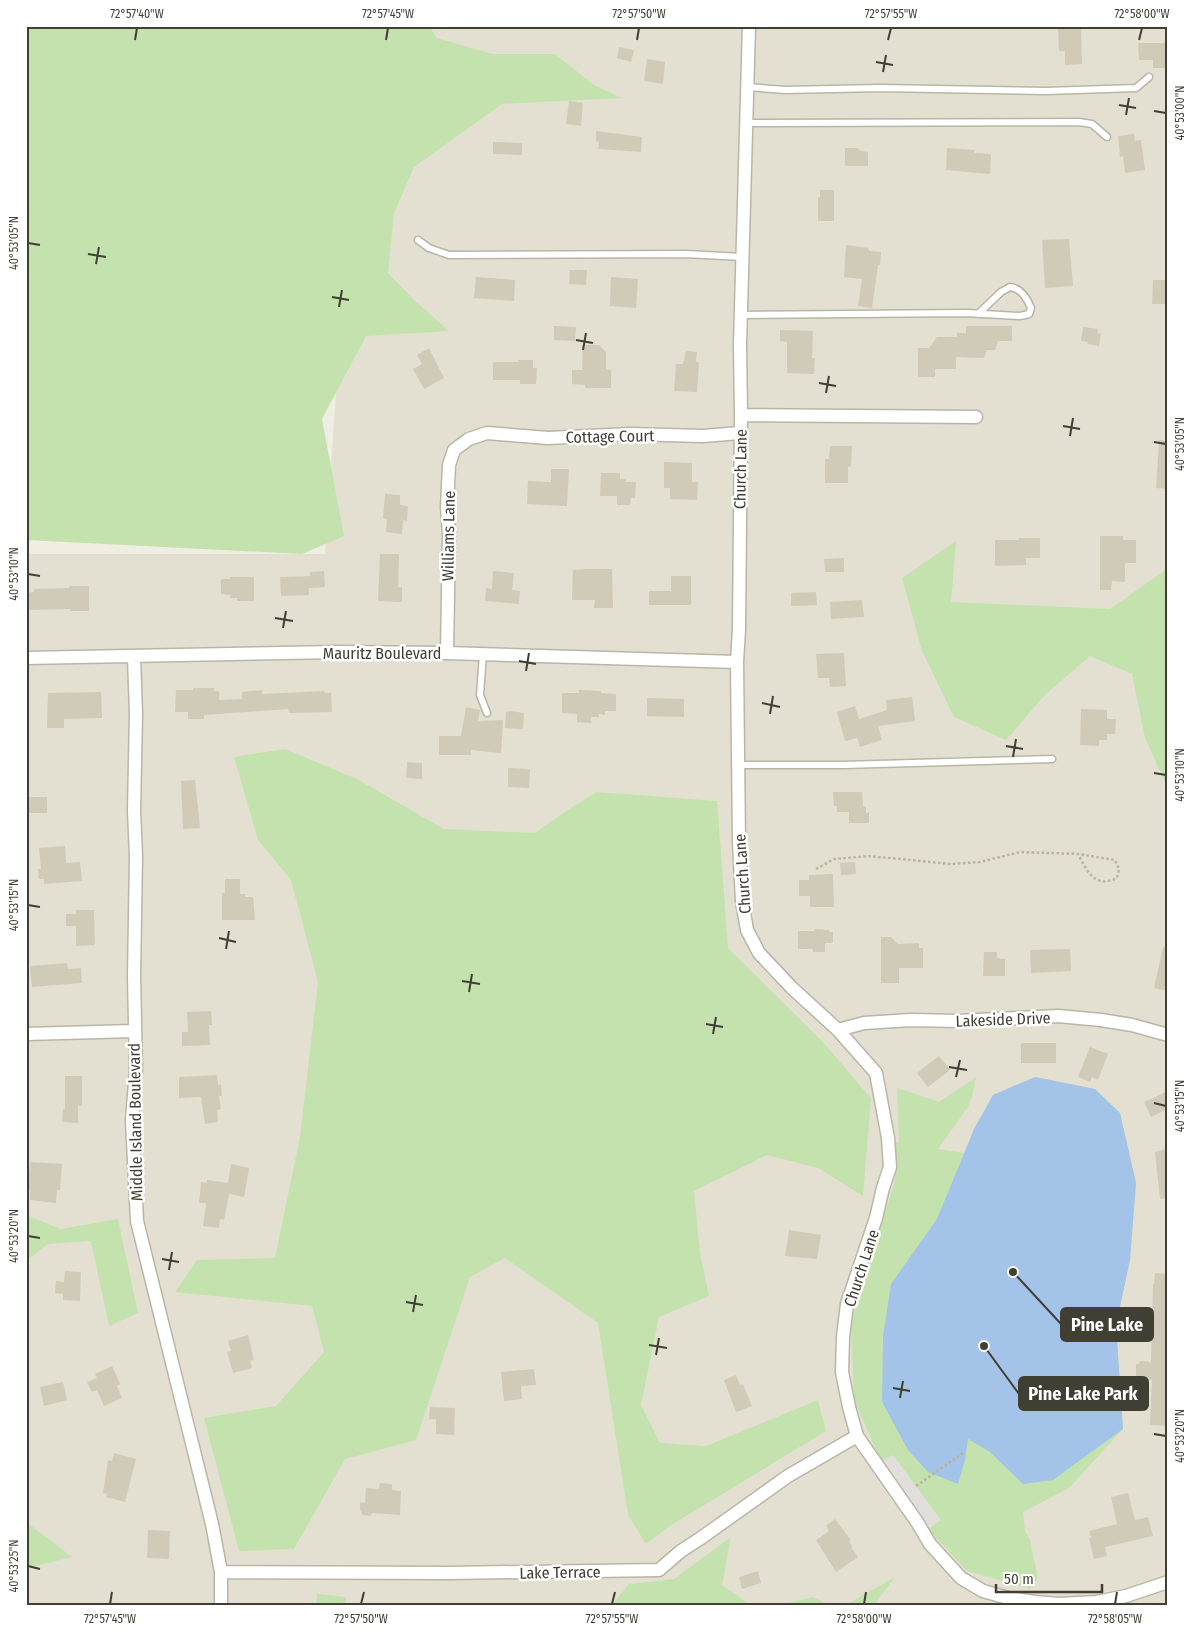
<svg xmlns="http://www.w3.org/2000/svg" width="1194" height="1632" viewBox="0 0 1194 1632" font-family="'Fira Sans Condensed',sans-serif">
  <rect width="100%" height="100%" fill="#f0eee3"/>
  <path fill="#e3e0d1" d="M361 26H1168V1606H26V554H325Z"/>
  <path fill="#c4e2ae" d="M26 26H429L437 38 492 54H555L594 85 622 98 502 104 414 167 394 213 388 273 414 300 449 331 366 336 322 419 344 536 302 554 26 540Z
    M956 541 951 602 1110 609 1168 568V789L1145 738 1132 674 1090 656 1045 695 1006 740 954 717 922 651 902 578Z
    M285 749 357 779 444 829 535 833 569 809 597 792 717 801 728 948 822 1041 871 1098 863 1196 818 1168 767 1155 694 1191 700 1253 709 1296 659 1317 641 1405 660 1443 706 1446 818 1400 826 1431 673 1524 646 1544 628 1515 598 1323 505 1258 470 1277 416 1440 345 1459 294 1549 239 1551 204 1418 276 1406 324 1352 312 1306 175 1292 197 1260 275 1258 300 1137 318 982 291 880 258 840 234 757Z
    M976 1077 972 1096 968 1107 938 1149 964 1153 993 1095 1035 1077 1095 1089 1120 1113 1136 1183 1130 1260 1116 1325 1123 1429 1069 1488 1023 1512 1025 1531 1030 1540 1037 1574V1581L1030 1580 1031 1589 967 1571 928 1529 880 1459 854 1399 851 1323 895 1181 896 1142H899L897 1088 939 1102Z
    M26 1215 61 1229 118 1219 138 1313 109 1326 91 1241 48 1244 26 1261Z
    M26 1525H30L72 1557 26 1568Z
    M731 1537 722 1585 752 1606H611L629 1584 674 1579Z
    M895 1577 873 1606H844Z
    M317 1594 346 1597V1606H316Z
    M813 1597 831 1606H775Z"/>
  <path fill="#e1dfdb" d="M893 1455 941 1520 928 1529 881 1462Z"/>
  <path fill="#a3c3e9" d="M1035 1077 1095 1089 1120 1113 1136 1183 1130 1260 1116 1325 1123 1429 1053 1480 1023 1484 990 1452 968 1439 965 1460 958 1484 928 1472 908 1450 882 1402 883 1336 891 1284 937 1219 974 1129 993 1095Z"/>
  <path fill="#d0cab9" d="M1058 26H1081L1082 64 1065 65V51H1059Z
    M1138 43H1168V68H1153V60H1139Z
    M619 47 634 50 631 62 617 58Z
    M647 59 665 62 663 84 644 81Z
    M569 101 583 103 581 126 566 124Z
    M596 131 642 137 641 152 598 149 599 142 596 141Z
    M1134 134 1135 141 1141 140 1145 170 1125 173 1123 156 1120 157 1118 136Z
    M493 142 522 143V155L493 154Z
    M845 148H857L861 151 868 152V166H845Z
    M947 148 974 150V153L991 154 990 174 946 170Z
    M820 190H834V221H818V197H820Z
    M1069 239 1073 286 1045 288 1042 240Z
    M846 245 868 248 870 251 881 252 880 265H878L872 308 858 306 862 279 844 277Z
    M570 270H587L586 285 569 284Z
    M476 277 515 280 514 301 474 298Z
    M611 277 638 279 636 308 610 306Z
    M1153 280H1168V304H1152Z
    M554 326 576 327 575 341 554 340Z
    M966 326H1012V341H998L995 350H987L984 358 956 357V369H935V377H918V348H929L937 337H957V333H966Z
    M1083 327 1098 329 1097 333 1101 334 1099 346 1087 344 1088 342 1081 341Z
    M780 330 813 331 812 358H815L814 374 787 373V342L780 341Z
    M583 345H599L606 352V369L611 370V388H585V385L572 384V370H582Z
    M429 348 444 378 424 389 413 369 422 364 417 355Z
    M686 351 697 352 696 362H699L697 392 674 391 676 364H683Z
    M518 360H533V368H537L536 384H520V380H493V362H518Z
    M1159 440 1168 441V489L1156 488Z
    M830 446H852L851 466 848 467V483H825V459H829Z
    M664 462 692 463V482H698L697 500 670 499V488H664Z
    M551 469H569L567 506 527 504 528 481 551 482Z
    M601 473H620V479H626V482H636L635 498H631L630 505H617V496H600Z
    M385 494 400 495V505L408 506 407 521 403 520 402 534 386 532 387 519 383 518Z
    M1100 536H1123V540H1136V563H1125V582L1112 581 1111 590H1100Z
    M1019 538H1040V558H1026V565L995 566V540H1019Z
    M380 554H399L398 587H402V602L378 601Z
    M844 558V572H825L824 559Z
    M586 569H612L613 608H594L595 600H572L573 570Z
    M324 571 325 587 309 588V595L281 596 280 577 310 576V572Z
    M493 571 514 573 512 590 520 591 519 604 485 601 486 588 492 589Z
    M671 576H691V605H649V591H671Z
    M230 577H254V601H237V598H230V595L221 594V579H230Z
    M69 586H89V611H70V609L26 610V593L34 592V589L69 588Z
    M816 592 817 605 791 606V593Z
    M862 600 864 617 831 619 830 602Z
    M844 653 846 686 830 687 829 678H818L816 654Z
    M193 688H214V691H219V700L242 699V692L262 690V694L324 691 325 693H331L332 712 289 713 288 709 204 715V719H188V712H175L176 690H193Z
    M579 690 601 691V693L616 694V711H605V715L599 714V717H591V723L577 722V714L562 713V693H579Z
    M101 692 102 718 64 719V728H47L48 693Z
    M912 697 915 721 878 726 882 740 860 747 857 738 845 741 837 712 855 706 859 719 887 710 886 700Z
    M647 698 684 699V717L647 716Z
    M466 707 480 710 478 721 503 720 501 753 471 750V755H439V736H461Z
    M1081 709 1107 710V719H1116L1115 734H1107V740H1099V746L1080 745Z
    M511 711 524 713 523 729 505 728 506 712Z
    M407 762 422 763V779L406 778Z
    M508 768 530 769 529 788 508 787Z
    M195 780 200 828 183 829 181 781Z
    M833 792H862L863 806 866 807V813H869V823H849V812H837V806H834Z
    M26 797H47V813H26Z
    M65 846 66 863 80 862 82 881 44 884V879H39L38 869H41L39 848Z
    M855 862 856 874 841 875 840 863Z
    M833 874 834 907H810V896H799V880H809V875Z
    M225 879H240V894H245V897H253L255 920H222V893H225Z
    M76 910H94L95 945 76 946V926H66V914H76Z
    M815 929 829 930V932H833V943H825V952H813V949H798V931H814Z
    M881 937H891L898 944 919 943V948H923V968H899V983H881Z
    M1163 947 1168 948V991L1154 988Z
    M1070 949 1071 971 1031 973 1030 950Z
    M984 952H997V958L1005 959V976H983Z
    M67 963 68 969 81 968 82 983 32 987 30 966Z
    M211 1011 212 1025H209L210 1045 182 1046V1032H188L187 1012Z
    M1021 1043H1056V1063H1021Z
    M1090 1047 1108 1054 1098 1080 1092 1077 1090 1082 1078 1077Z
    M939 1056 950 1070 928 1087 917 1073Z
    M217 1075 218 1085 221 1084 222 1096H219L221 1109 217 1110 218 1122 205 1124 201 1097 179 1098V1077Z
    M65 1076H82V1106H78V1123L62 1122 63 1109H65Z
    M1168 1091V1109L1151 1117 1144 1102Z
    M1166 1149 1168 1157V1198L1160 1199 1155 1152Z
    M30 1162 62 1164 60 1190H57L56 1203 30 1200V1190H28Z
    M231 1164 249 1168 244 1197 229 1194 224 1220 220 1219 219 1228 203 1226 206 1206V1203H199L201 1182 207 1183V1180L228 1183Z
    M789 1230 821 1235 817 1259 785 1256Z
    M65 1271 81 1272 80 1301 63 1300V1294L55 1293 56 1281 64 1282Z
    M1155 1273 1168 1274V1426L1150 1425 1152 1380H1136V1364H1139L1140 1361 1151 1362 1153 1284H1154Z
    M248 1335 254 1360 250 1361 252 1368 233 1373 227 1352 231 1351 228 1341Z
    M112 1366 120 1384 117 1386 122 1398 104 1406 97 1390 92 1392 87 1382 97 1378 95 1374Z
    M534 1369 536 1385 521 1386 522 1399 504 1401 501 1372Z
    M736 1375 740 1385 743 1384 752 1406 736 1412 724 1380Z
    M63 1382 67 1400 44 1406 40 1387Z
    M430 1407 455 1408 454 1435 436 1434V1419H429Z
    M114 1453 136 1459 125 1502 106 1497 107 1494 103 1493 108 1460 112 1461Z
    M380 1483 392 1484V1490L401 1491 400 1515 373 1513 370 1516 363 1515 360 1510V1502L365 1503 366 1488 379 1489Z
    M1128 1493 1135 1520 1148 1517 1153 1536 1105 1547 1107 1556 1094 1559 1089 1538H1091L1089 1531 1117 1524 1111 1497Z
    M835 1519 851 1540 849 1542 853 1547 851 1548 858 1557 836 1572 816 1540 829 1531 826 1526Z
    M148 1530 170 1531 169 1559 147 1558Z
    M758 1571 761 1583 742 1589 739 1577Z"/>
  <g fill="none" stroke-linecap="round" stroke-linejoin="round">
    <defs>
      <path id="lane" d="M747 87 785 90 880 88 1046 91 1136 88 1149 77
        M746 123 1079 122 1092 124 1107 137
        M418 240 429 248 449 255 686 254 742 257
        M740 315 967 313 1020 316 1029 314 1031 308C1027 298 1020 288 1010 287L1001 292 978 314
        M483 654 480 695 487 713
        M739 765H843L1052 759"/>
      <path id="street" d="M749 26 740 344 741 415 739 629 737 662 739 842 742 901 747 930 759 953 792 988 838 1030 876 1073 888 1138 890 1167 883 1188 876 1218 847 1304 843 1337 842 1372 849 1407 857 1436 917 1522 930 1544 961 1578 983 1591 1008 1598 1035 1602 1059 1604 1097 1602 1126 1596 1168 1582
        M741 415 976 417
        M447 653 449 535 447 507 449 465 454 450 469 439 487 433 548 438 630 434 703 436 740 433
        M134 657 136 714 134 811 136 856 134 976 136 1069 132 1121 137 1221 212 1524 221 1572V1606
        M26 658 336 652 447 653 737 662
        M838 1030 864 1023 911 1020 958 1021 1058 1016 1101 1020 1132 1025 1168 1035
        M26 1034 134 1031
        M221 1572 447 1573 659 1570 681 1551 701 1538 788 1476 857 1436"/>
    </defs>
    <use href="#lane" stroke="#bab6a7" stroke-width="9"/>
    <use href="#street" stroke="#bab6a7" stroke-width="15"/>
    <path stroke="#bbb399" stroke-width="2.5" stroke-dasharray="2.5 2.5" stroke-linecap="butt" d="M816 869 834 859 869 856 951 864 980 862 1020 852 1078 854 1115 860 1119 869 1117 878C1095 889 1087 871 1078 854
      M916 1486 963 1453"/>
    <use href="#lane" stroke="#fff" stroke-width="6"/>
    <use href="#street" stroke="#fff" stroke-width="12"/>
  </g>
  <path fill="none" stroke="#413e34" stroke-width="2" d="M135 40 137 28M386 40 388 28M637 40 639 28M888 40 891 28M1139 40 1142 28M876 62 893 65M883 72 886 55M1119 105 1136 108M1154 111 1166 113M1126 115 1129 98M28 243 40 245M88 254 106 257M96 264 99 247M332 297 349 300M339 307 342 290M576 340 593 343M583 350 586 333M819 383 836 386M826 393 829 376M1063 426 1080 429M1070 436 1073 418M1154 442 1166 444M28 574 40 576M275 618 293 621M283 628 286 611M519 661 536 664M526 671 529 653M762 703 780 707M770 714 773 696M1006 746 1023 749M1013 757 1016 739M1154 773 1166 775M28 905 40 907M219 938 236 942M226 949 229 931M462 981 480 984M469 992 472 974M706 1024 723 1027M713 1034 716 1017M949 1067 967 1070M956 1077 960 1060M1154 1103 1166 1106M28 1236 40 1238M162 1259 179 1262M169 1270 172 1252M406 1302 423 1305M413 1312 416 1295M649 1345 667 1348M656 1355 659 1338M893 1388 910 1391M900 1398 903 1381M1154 1434 1166 1436M28 1566 40 1569M110 1604 112 1592M361 1604 364 1592M612 1604 615 1592M864 1604 866 1592M1115 1604 1117 1592"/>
  <g text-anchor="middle" stroke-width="5" stroke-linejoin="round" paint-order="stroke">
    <g font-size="16" fill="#413e34" stroke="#fff">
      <text transform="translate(610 436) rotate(-1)" y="6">Cottage Court</text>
      <text transform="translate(740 469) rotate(-89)" y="6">Church Lane</text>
      <text transform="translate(448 536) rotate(-89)" y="6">Williams Lane</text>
      <text x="382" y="659">Mauritz Boulevard</text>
      <text transform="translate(742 874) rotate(-94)" y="6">Church Lane</text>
      <text transform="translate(1003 1019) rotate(-2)" y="6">Lakeside Drive</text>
      <text transform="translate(135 1122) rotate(-91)" y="6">Middle Island Boulevard</text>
      <text transform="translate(861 1268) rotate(-72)" y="6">Church Lane</text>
      <text transform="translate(560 1572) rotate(-1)" y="6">Lake Terrace</text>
    </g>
  </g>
  <path fill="none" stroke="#413e34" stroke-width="2" d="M1013 1272L1061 1324M984 1346L1019 1394"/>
  <g fill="#413e34" stroke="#fff" stroke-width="2">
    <circle cx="1013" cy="1272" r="5"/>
    <circle cx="984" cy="1346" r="5"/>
  </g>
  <g fill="#413e34" stroke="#413e34" stroke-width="2">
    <rect x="1061" y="1308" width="92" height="33" rx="5"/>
    <rect x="1019" y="1377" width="129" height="33" rx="5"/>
  </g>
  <g font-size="18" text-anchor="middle" font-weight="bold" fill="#fff">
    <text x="1107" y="1331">Pine Lake</text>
    <text x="1083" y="1400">Pine Lake Park</text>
  </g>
  <rect width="1194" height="1632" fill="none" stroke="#ffffff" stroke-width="55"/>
  <path d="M996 1584v8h106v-8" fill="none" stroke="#413e34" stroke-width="2.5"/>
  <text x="1004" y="1584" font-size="15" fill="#413e34" stroke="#ffffff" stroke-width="4" paint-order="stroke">50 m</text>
  <rect x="28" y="28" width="1138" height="1576" fill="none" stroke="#413e34" stroke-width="2"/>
  <g font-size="12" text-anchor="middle" fill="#413e34">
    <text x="137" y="18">72°57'40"W</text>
    <text x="388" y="18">72°57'45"W</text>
    <text x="639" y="18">72°57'50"W</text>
    <text x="891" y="18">72°57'55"W</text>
    <text x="1142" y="18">72°58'00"W</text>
    <text transform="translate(1180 113) rotate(-90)" y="4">40°53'00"N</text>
    <text transform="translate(14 243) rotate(-90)" y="4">40°53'05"N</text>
    <text transform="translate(1180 444) rotate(-90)" y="4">40°53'05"N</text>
    <text transform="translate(14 574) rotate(-90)" y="4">40°53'10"N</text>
    <text transform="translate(1180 775) rotate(-90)" y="4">40°53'10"N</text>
    <text transform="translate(14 905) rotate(-90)" y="4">40°53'15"N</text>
    <text transform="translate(1180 1106) rotate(-90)" y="4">40°53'15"N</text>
    <text transform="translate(14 1236) rotate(-90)" y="4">40°53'20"N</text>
    <text transform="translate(1180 1436) rotate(-90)" y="4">40°53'20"N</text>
    <text transform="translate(14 1566) rotate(-90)" y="4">40°53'25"N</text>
    <text x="110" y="1623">72°57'45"W</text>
    <text x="361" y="1623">72°57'50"W</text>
    <text x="612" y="1623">72°57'55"W</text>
    <text x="864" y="1623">72°58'00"W</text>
    <text x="1115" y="1623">72°58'05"W</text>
  </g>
</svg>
